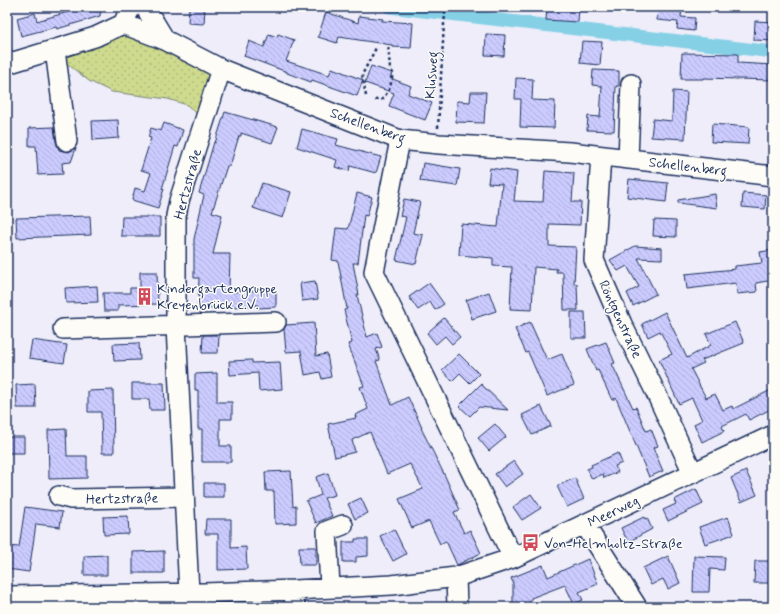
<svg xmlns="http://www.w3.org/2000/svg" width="780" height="614" viewBox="0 0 780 614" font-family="Mynerve,sans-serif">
  <defs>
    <pattern id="park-dots" width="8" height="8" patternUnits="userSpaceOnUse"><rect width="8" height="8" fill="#ceda8d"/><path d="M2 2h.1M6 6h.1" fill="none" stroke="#b0bb7c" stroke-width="1.8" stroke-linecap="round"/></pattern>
    <pattern id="building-back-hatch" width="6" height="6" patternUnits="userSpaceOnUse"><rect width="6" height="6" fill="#cbcbfe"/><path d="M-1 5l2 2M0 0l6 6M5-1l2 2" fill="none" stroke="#aeafdc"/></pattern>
  </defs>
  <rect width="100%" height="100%" fill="#eeedf9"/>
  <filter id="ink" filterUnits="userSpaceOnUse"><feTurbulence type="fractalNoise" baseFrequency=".025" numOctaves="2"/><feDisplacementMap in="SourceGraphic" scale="8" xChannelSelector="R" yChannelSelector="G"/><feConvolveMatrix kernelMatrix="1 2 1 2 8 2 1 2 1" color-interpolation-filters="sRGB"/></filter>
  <g filter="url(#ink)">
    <path fill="#e4e3fa" d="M203 605 204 607H26Z"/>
    <path fill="url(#park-dots)" stroke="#748476" d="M124 31 218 71 201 117 187 105 168 99 112 92 89 81 60 58 59 53Z"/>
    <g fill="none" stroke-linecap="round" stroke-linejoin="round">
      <path stroke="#86d0e6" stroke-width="13" d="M389 7 773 52"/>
    </g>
    <path fill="url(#building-back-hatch)" stroke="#1b2f5e" d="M85 7H101L100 16 57 29 56 27 21 36 17 18 35 13 37 21Z
      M189 7H205L204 24 188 23Z
      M547 7H579L578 22 546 20Z
      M658 7H682L681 17 695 18 694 31 677 29 678 22 657 20Z
      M326 12 358 23 359 16 383 19 382 21 413 23 411 48 392 47V45L339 37 337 43 318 37Z
      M755 21 773 22V41L754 40Z
      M269 34 277 37 278 34 294 40 286 61 329 75 332 68 363 80 357 96 312 80 311 82 287 73V72L244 56 249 41 264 47Z
      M486 34 505 35 504 56 485 55Z
      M582 41 602 42 600 65 580 63Z
      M682 53 738 54V63L773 65V80L703 78V79H681Z
      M371 66 392 73 390 78 411 86 408 94 432 103 425 120 389 106 394 93 365 83Z
      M593 70 619 71V86H616L614 131 587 130 588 116 600 117 602 86 592 85Z
      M516 78 533 79 532 100 555 101 554 128 520 127 521 99H515Z
      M673 91 687 92 685 139 651 137 653 119 672 121Z
      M471 92H486L484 123 456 122 457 101 470 102Z
      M225 112 278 127 272 143 241 133V136H239L230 166H227L212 212 222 215 213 254H230L229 292 276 290V307L258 308V305L220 308H198L199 278H194V239L204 195 199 193 214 142 215 143Z
      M118 120 119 138 93 140 92 121Z
      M164 123 183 130 178 147 175 146 162 189H164L158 208 132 200 135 188 145 191 151 173 141 170 151 138 148 137 151 128 161 131Z
      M712 124 749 127 748 144 711 142Z
      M54 127 56 142 59 150 68 152 76 148 71 162 62 163 63 174 38 175 36 146H29V128Z
      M302 129 338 139 336 145 381 157 376 173 350 166 349 171 335 167 337 160 297 147Z
      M423 163 460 169 457 186 420 181Z
      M490 168 517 172 514 201 543 202 545 171 574 173 572 202H581L580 225 549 224V246L576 247 574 284H577L578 310H564L563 272H556L557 269 534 267 532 310 510 309 512 267 493 266V258L459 255 461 224 498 227 502 184 488 183Z
      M629 179 668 183 666 202 627 197Z
      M262 183 291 192 283 218 253 208Z
      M357 193 372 197 367 216 364 215 358 263H353L359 295H357L367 337 377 333 382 347 376 349 380 360 376 361 392 405 408 397 422 428H421L445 476 460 510 454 512 464 533 470 530 481 553 457 565 446 541 440 544 429 521 412 528 399 499 423 489 410 464 387 474 370 432 352 440 355 452 335 457 328 424 356 418 355 415 368 409 360 387 364 386 348 344 352 343 344 310 347 309 338 261 332 260 336 228 348 229Z
      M743 193 766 195 765 209 742 207Z
      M715 194 717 208 678 203V200Z
      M404 199 420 202 413 233 423 235 416 264 396 260 406 217 400 216Z
      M90 216 91 235 17 238 16 218Z
      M122 217H160V236H121Z
      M654 220 676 221V237L653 236Z
      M635 246 662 248V259L638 258 656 294 633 306 627 293 639 287 627 266 618 271 610 260Z
      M773 250V280L756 283 757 292 737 294 736 283 687 289 685 274 735 269V266L762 263 760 252Z
      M140 272H157L158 304 118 305V311H104L103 293H130V288H140Z
      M315 281 318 299 302 301 300 283Z
      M429 283 444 304 435 310 430 302 418 310 409 297Z
      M97 286 98 302 66 303 65 288Z
      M489 292 496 311 472 319 466 300Z
      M571 312H585L586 338H571Z
      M665 312 687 358 711 345 706 334 735 322 744 343 702 360 704 363 691 369 706 398 715 394 723 410 732 406 733 409 773 389V408L749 420 746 414 722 426 724 431 702 442 694 424 702 420 692 398 679 404 659 360 672 354 660 331 648 337 642 324Z
      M444 318 460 337 452 344 445 336 436 344 427 333Z
      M530 322 547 360 562 354 574 385 547 396 528 352 526 353 515 329Z
      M314 323 316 356 327 354 331 377 322 379 320 372 305 375 301 351 286 352 284 329 286 325Z
      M203 335H219L218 353H202Z
      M32 340 67 345 64 363 29 358Z
      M606 342 615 363 612 364 633 408 636 407 646 431 651 429 658 446 653 448 663 471 649 477 616 398 612 400 598 370 596 371 587 349Z
      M139 343 140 360 114 361 113 344Z
      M459 354 479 374 470 383 460 373 452 381 442 370Z
      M252 360V363L280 362 282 389 259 391 258 373 230 375 229 361Z
      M217 373V402H232V419H220V446H231V462H202V429H198V390H195V374Z
      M132 383H164L165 410H150L149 399H132Z
      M35 384 36 408H17L16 385Z
      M481 384 508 410 479 407 470 416 459 406Z
      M113 390 114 453H102L101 412H88V391Z
      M541 406 551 426 532 435 522 415Z
      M495 424 506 437 489 451 478 438Z
      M66 429 67 456H87V478L49 479 48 430Z
      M7 437H24V453H7Z
      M618 453 622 463 615 466 618 472 604 478 603 474 592 479 587 469 592 467 591 465Z
      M514 461 523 474 505 487 495 474Z
      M291 471 293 507 296 506V523L275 524 274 491H266L265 472Z
      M746 471 757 495 741 502 731 478Z
      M328 473 335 495 324 498 332 516 316 523 306 501 321 495 316 477Z
      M575 478 584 499 567 507 557 486Z
      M204 483H224V497H204Z
      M696 489 703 504 668 521 663 510 676 504 674 500Z
      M531 494 541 508 522 520 513 507Z
      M361 498 368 513 355 519 348 504Z
      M25 507 62 512 60 527 36 524 29 572 7 569V546L19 547Z
      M128 516 129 534 104 535 103 517Z
      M644 517 645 519 647 518 652 529 628 542 621 528Z
      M728 517 734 534 705 544 699 527Z
      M206 519H231V548L246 547 247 569 218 570V534H205Z
      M394 529 406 554 393 561 380 536Z
      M355 539H368V556L356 557V562H343V542H355Z
      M299 547H316V565H300Z
      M164 551V573H133V552Z
      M107 555V575H84V556Z
      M668 556 680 583 668 589 663 579 651 585 643 568Z
      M694 556 725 557 724 570 710 569 709 592H693Z
      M588 559 598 584 579 592 583 600 574 604 565 585 531 598 530 607H513V583L511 578 543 565 548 577Z
      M755 561H770V564H773V583H754Z"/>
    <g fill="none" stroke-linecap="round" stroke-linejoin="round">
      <defs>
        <path id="minor" d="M145 7 165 40
          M123 24 131 7
          M55 50 67 141
          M7 64 95 37 123 24 165 40 221 69 400 140 439 144 570 152 773 176
          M400 140 374 272 513 558
          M601 156 594 260 622 324 656 393 693 473
          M628 159 631 84
          M63 329 276 322
          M59 496 71 499 184 497
          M585 525 637 607
          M456 577 457 607
          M330 587 327 531 343 525
          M294 590 295 607
          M189 593 176 326V216L179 201 221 69
          M7 596 204 593 294 590 392 585 456 577 513 558 773 435"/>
      </defs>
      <use href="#minor" stroke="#1b2f5e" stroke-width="22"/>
      <path stroke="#1b2f5e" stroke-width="2.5" stroke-dasharray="3 3" stroke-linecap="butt" d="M366 96 362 75 377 46
        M375 100 383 99 390 88 393 73 390 69 388 45
        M438 128 444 24 446 7"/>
      <use href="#minor" stroke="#fdfcf7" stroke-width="19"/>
    </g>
  </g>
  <defs>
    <symbol id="building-bare" viewBox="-9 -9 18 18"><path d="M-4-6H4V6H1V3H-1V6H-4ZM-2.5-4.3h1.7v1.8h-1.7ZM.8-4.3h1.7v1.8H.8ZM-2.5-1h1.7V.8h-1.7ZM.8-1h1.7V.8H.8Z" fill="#d1495b" stroke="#fdfcf7" stroke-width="2.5" paint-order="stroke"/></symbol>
    <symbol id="bus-bare" viewBox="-9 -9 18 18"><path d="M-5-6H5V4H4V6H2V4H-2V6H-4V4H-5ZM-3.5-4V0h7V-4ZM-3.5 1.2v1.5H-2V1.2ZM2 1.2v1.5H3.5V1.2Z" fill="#d1495b" stroke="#fdfcf7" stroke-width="2.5" paint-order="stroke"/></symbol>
  </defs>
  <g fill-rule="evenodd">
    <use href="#building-bare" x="132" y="284" width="25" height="25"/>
    <use href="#bus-bare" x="518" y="530" width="25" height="25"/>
  </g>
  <g text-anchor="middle" stroke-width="3" stroke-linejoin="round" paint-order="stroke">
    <g font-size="14" fill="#1b2f5e" stroke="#fdfcf7">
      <text transform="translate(431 75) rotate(-86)" y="5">Klusweg</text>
      <text transform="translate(368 125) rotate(20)" y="5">Schellenberg</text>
      <text transform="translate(688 166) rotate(7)" y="5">Schellenberg</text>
      <text transform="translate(187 184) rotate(-75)" y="5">Hertzstraße</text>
      <text transform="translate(621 319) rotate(65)" y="5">Röntgenstraße</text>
      <text transform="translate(122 498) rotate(-1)" y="5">Hertzstraße</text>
      <text transform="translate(613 511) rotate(-26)" y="5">Meerweg</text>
    </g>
    <g font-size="14" fill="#1b2f5e" stroke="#fdfcf7" text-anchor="start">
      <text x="157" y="293">Kindergartengruppe<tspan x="157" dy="16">Kreyenbrück e.V.</tspan></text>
      <text x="544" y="548">Von-Helmholtz-Straße</text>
    </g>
  </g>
  <rect width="780" height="614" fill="none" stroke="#fdfcf7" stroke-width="24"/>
  <rect x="12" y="12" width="756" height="590" fill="none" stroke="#1b2f5e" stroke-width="1.5" filter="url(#ink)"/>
</svg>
